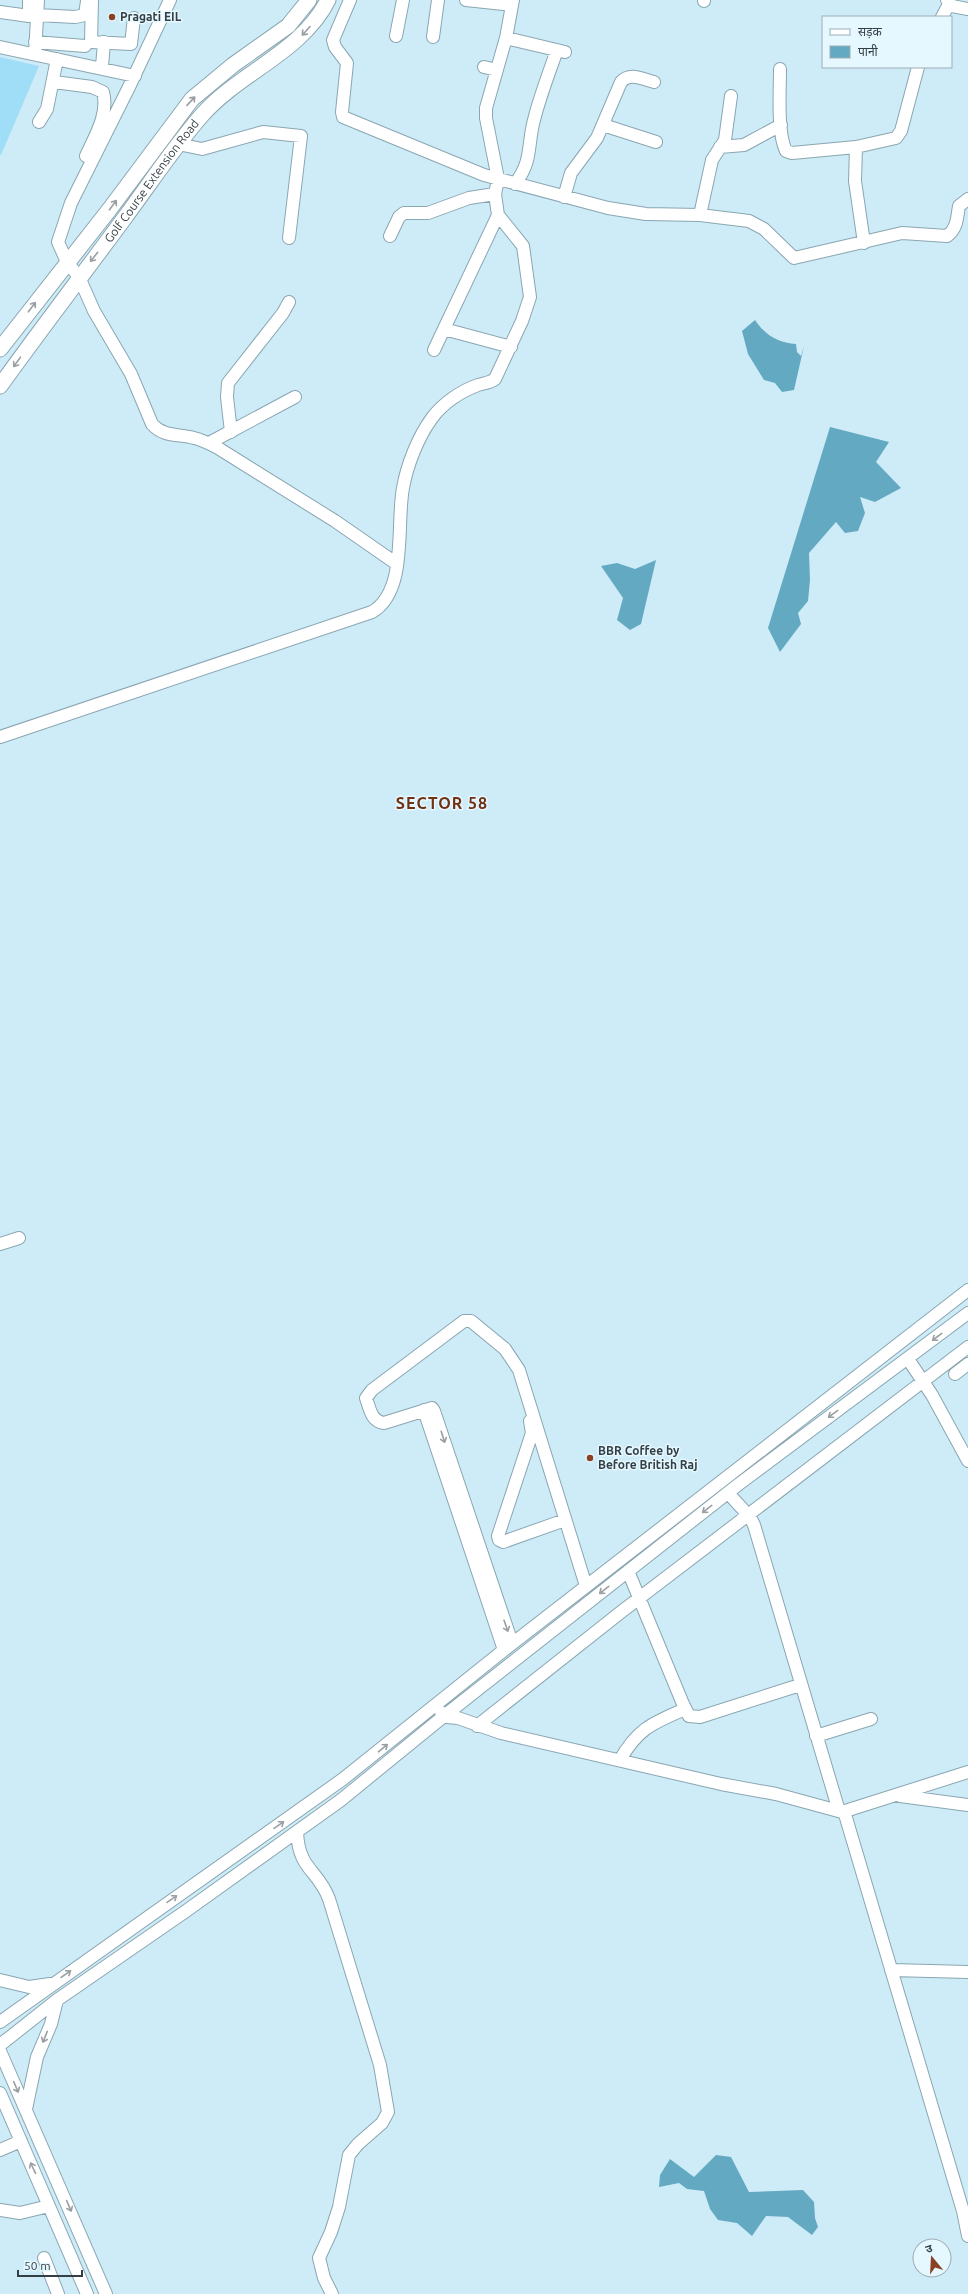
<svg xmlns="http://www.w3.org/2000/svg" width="968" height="2294" viewBox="0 0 968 2294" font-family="Ubuntu,'Noto Sans Devanagari',sans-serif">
  <rect width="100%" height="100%" fill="#ceecf8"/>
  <path fill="#9fdef6" d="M0 57 39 66 1 155 0 154Z"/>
  <path fill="#64a9c2" d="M755 320C765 335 778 343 796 344L797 352 801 356 804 346 794 390 782 392 775 383 764 380 748 354 742 331Z
    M830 427 889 442 876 462 901 488 875 502 860 497 865 513 858 531 845 533 836 522 809 553 810 580 808 601 798 613 801 624 780 652 768 628Z
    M656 560 641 624 630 630 617 620 623 598 601 566 617 563 635 569Z
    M716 2155 731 2157 749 2192 803 2190 814 2202 815 2218 818 2227 812 2235 788 2217 766 2216 752 2236 737 2223 718 2220 710 2209 704 2191 687 2189 679 2183 659 2187 660 2175 670 2159 694 2177Z"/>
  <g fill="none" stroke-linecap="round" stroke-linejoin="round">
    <defs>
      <path id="minor" d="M92 0 91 42 131 44 134 18
        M170 0 130 85 71 203 58 242 67 262 79 277 94 311 131 374 152 424C163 437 179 434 194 438 203 440 210 444 218 448L335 521 397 564
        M350 0 333 40 335 47 347 63 342 112 343 117 484 175 608 208 646 214 700 215 749 221 764 229 794 258 902 233 947 236C957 229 957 218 959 206L968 199
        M466 0 512 5
        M947 0 952 6 968 9
        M704 1V0
        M0 12 29 16V0
        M37 15 75 17 85 15 87 1
        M942 17 949 4
        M396 36 403 0
        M433 37 438 0
        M506 38 565 52
        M35 42 85 46
        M0 47 135 76
        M35 54 38 0
        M102 67 104 42
        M484 67 497 70
        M780 69C780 90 777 133 786 151L792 153 856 147 896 138 901 131 918 67
        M54 82 92 87 103 92C109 114 95 136 86 156
        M39 122 47 109 57 59
        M603 125 656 142
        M178 144 202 149 263 132 301 136 289 238
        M720 147 744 145 781 125
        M856 147 855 181 864 243
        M515 184C533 160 527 146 534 120 540 96 549 73 557 50
        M564 197 571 173 597 138 621 82C630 72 642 79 654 82
        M700 215 712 160 725 140 731 96
        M390 236 399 217 404 213H428L469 198 495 194
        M444 329 511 347
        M434 350 498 215
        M231 432 227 397 228 383 283 313 289 302
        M209 443 295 397
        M0 737 372 612C408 591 396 524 403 488 407 465 418 437 432 418 443 403 461 391 478 385 484 383 490 383 495 379L522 321 530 297 523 246 498 215 495 194 498 179 486 118V108L506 38 513 0
        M0 1244 19 1238
        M908 1359 932 1395 968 1461
        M955 1374 968 1364
        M424 1410 504 1650
        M530 1421 532 1433 498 1536 499 1540 503 1542 565 1520
        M728 1493 750 1517 754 1525 839 1811
        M628 1571 683 1704 689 1716 700 1717 800 1685
        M512 1643 434 1411 432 1408 429 1409 384 1423C371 1421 370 1409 366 1398L372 1390 464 1321H471L505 1349 519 1370 586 1586
        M441 1712 447 1717 458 1718 501 1733 721 1784 776 1794 842 1812 968 1772
        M477 1726 621 1612 968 1347
        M816 1736 871 1719
        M620 1760C638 1728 653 1723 685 1709
        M900 1796 968 1805
        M844 1811 963 2211 968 2236
        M297 1832C299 1871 318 1869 329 1899L380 2065 388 2112 382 2123 358 2144 349 2155 339 2207 331 2232 319 2258 324 2278 332 2294
        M891 1970 968 1972
        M0 1980 29 1987 50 1984
        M0 2022 343 1779 504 1650 968 1290
        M0 2045 57 2000 186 1911 341 1800 444 1716 739 1484 968 1313
        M0 2051 106 2294
        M0 2093 87 2294
        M26 2109 37 2057 51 2024 57 2000
        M0 2150 21 2141
        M0 2210 20 2213 49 2206
        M44 2258 58 2294"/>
      <g id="major">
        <path d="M0 349 109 210 192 99 233 65 288 26 309 0"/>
        <path id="s1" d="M0 386C41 329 84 273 126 216 151 182 174 147 202 115 240 72 302 52 328 0"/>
      </g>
    </defs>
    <use href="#minor" stroke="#89a6b1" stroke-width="14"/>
    <use href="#major" stroke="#89a6b1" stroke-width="17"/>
    <use href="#minor" stroke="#fff" stroke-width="12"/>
    <use href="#major" stroke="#fff" stroke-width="15"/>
  </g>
  <defs><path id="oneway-shaft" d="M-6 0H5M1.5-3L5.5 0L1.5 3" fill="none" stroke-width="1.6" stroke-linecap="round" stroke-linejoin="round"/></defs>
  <g stroke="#999fa2">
    <use href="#oneway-shaft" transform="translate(306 31) rotate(132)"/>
    <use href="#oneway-shaft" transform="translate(191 101) rotate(-47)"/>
    <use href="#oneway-shaft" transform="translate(113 205) rotate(-53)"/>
    <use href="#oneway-shaft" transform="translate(94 257) rotate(128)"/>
    <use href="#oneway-shaft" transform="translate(32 307) rotate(-53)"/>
    <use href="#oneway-shaft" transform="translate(17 362) rotate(126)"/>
    <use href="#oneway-shaft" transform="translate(937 1337) rotate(143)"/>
    <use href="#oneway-shaft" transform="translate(833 1414) rotate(144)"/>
    <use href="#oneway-shaft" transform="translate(443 1437) rotate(72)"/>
    <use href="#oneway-shaft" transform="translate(707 1509) rotate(142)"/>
    <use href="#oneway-shaft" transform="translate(604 1590) rotate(142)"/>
    <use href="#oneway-shaft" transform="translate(506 1626) rotate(71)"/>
    <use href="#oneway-shaft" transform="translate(383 1748) rotate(-39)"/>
    <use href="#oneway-shaft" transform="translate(279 1825) rotate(-35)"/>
    <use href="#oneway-shaft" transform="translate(172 1899) rotate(-35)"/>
    <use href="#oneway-shaft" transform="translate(66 1974) rotate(-35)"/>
    <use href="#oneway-shaft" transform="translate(45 2037) rotate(112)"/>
    <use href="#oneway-shaft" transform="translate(16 2087) rotate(67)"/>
    <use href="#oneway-shaft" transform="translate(33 2168) rotate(-115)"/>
    <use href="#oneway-shaft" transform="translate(69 2206) rotate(67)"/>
  </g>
  <g fill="#8a4222" stroke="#e5f7ff" stroke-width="1.5">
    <circle cx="112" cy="17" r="4"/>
    <circle cx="590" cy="1458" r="4"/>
  </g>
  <g text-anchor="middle" stroke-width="3" stroke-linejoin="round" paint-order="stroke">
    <g font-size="12" font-weight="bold" fill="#333f44" stroke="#e5f7ff" text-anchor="start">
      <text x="120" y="21">Pragati EIL</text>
      <text x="598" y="1455">BBR Coffee by<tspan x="598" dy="14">Before British Raj</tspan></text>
    </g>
    <g font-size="12" fill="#333f44" stroke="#e5f7ff">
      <text dy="4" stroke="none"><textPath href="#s1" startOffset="255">Golf Course Extension Road</textPath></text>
    </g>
    <g font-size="16" font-weight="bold" letter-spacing="1" fill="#713113" stroke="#e5f7ff">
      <text x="442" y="809">SECTOR 58</text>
    </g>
  </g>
  <rect x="822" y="16" width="130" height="52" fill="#e5f7ff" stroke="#9eadb4"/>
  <rect x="830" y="29" width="20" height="6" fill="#ffffff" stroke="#9eadb4"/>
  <text x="858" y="36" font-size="12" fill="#333f44">सड़क</text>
  <rect x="830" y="46" width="20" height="12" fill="#64a9c2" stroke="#9eadb4"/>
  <text x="858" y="56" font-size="12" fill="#333f44">पानी</text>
  <g transform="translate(932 2258) rotate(342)"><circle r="19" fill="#e5f7ff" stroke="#9eadb4"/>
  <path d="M0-3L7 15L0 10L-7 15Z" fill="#8a4222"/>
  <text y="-6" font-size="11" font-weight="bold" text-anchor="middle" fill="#333f44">उ</text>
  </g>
  <path d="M18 2270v6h64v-6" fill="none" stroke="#333f44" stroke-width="2"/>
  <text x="24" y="2270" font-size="12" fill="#333f44" stroke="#e5f7ff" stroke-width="3" paint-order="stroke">50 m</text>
</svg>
